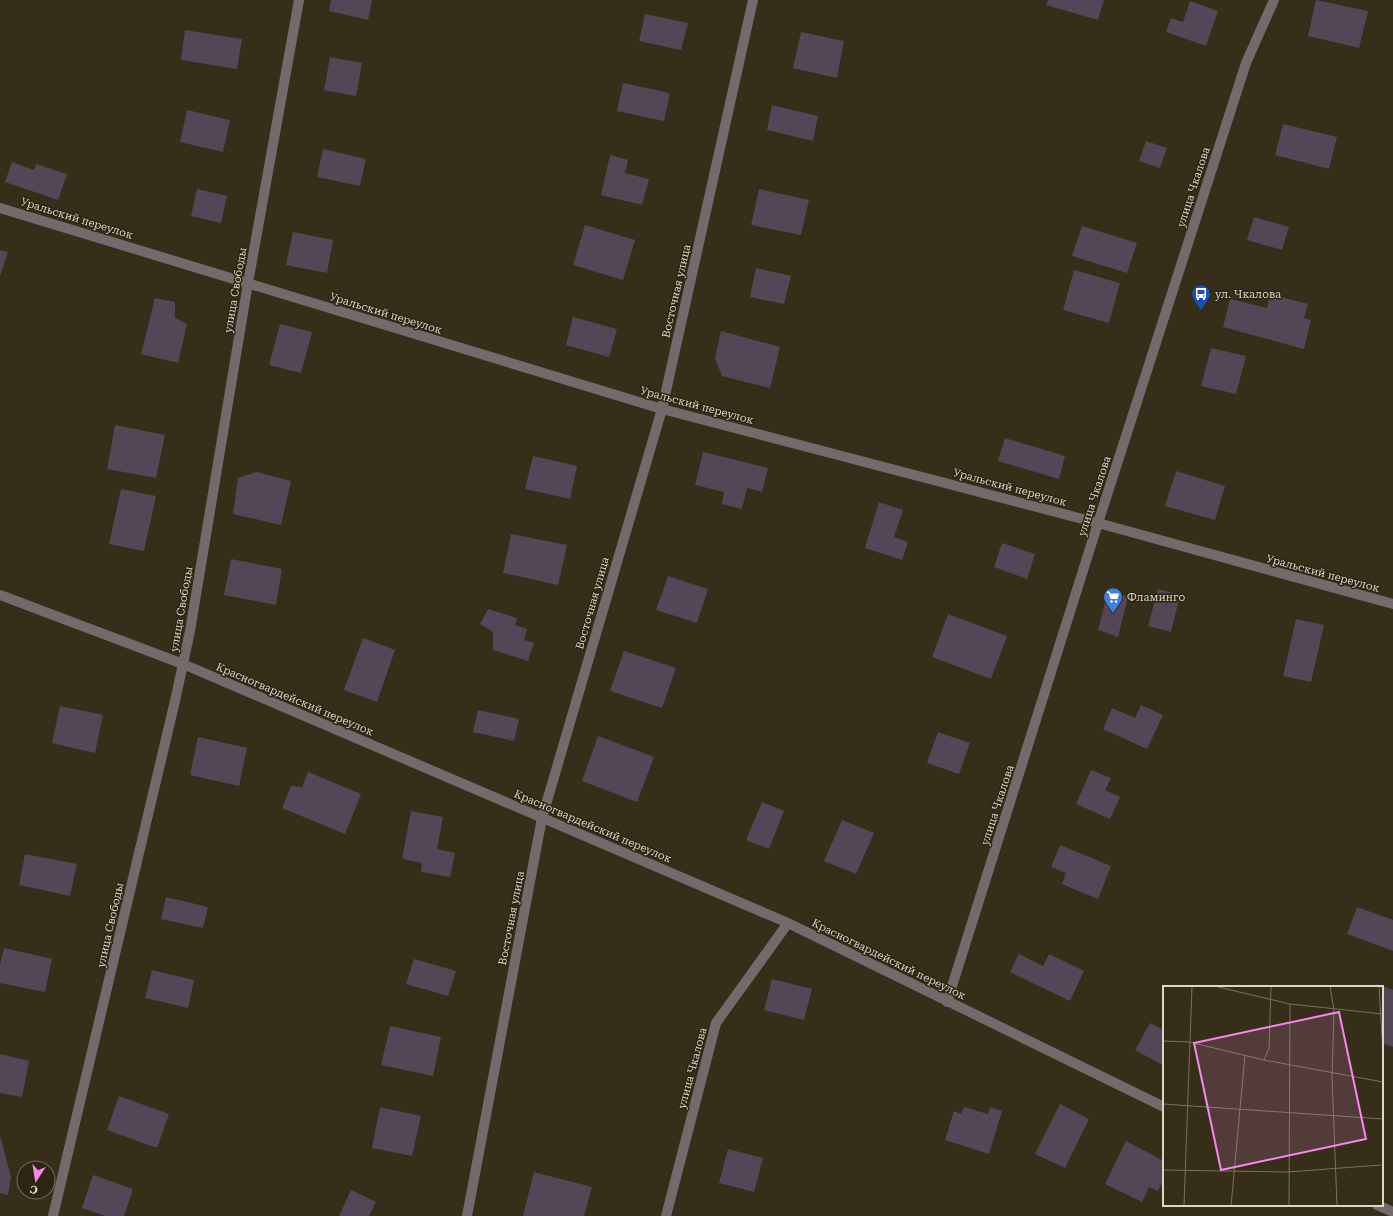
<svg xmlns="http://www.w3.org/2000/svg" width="1393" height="1216" viewBox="0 0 1393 1216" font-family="'Roboto Serif',serif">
  <rect width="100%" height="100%" fill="#372e1a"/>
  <path fill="#544557" d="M331 0H372L368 20 329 11Z
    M1048 0H1104L1098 20 1046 5Z
    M1316 0 1368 11 1359 48 1308 36Z
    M1190 1 1218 11 1206 46 1166 32 1171 18 1183 22Z
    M645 14 688 23 681 50 639 41Z
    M185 30 242 39 237 69 181 60Z
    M801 32 844 41 837 78 793 68Z
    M330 57 362 63 356 96 324 90Z
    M623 83 670 93 664 121 617 111Z
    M772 105 818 116 813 141 767 130Z
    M187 110 230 120 223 152 180 142Z
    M1283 124 1337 137 1329 169 1275 155Z
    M1146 141 1167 148 1160 168 1139 161Z
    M323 149 366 159 360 186 317 177Z
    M610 155 628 160 625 173 649 179 642 205 601 195Z
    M12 162 34 170 36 164 67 174 58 200 5 182Z
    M197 189 227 196 221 223 191 216Z
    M759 189 809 200 801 235 751 225Z
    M1254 217 1289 227 1282 250 1247 240Z
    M585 225 635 240 623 280 573 265Z
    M1082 226 1137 243 1127 273 1072 256Z
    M293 232 333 240 327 273 286 265Z
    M0 250 8 252 0 276Z
    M756 268 791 276 784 304 750 297Z
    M1074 270 1120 283 1109 323 1063 310Z
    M1270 294 1308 304 1304 318 1311 320 1304 349 1223 327 1230 299 1267 308Z
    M155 298 175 302V318L187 324 178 363 141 354Z
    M573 317 617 329 609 357 566 345Z
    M280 324 312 332 301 373 269 365Z
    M721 331 780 347 770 388 722 376 715 358Z
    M1211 348 1246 356 1236 394 1201 386Z
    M115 425 165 435 156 478 107 469Z
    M1005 438 1065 456 1059 479 998 461Z
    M703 452 768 468 762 492 747 488 742 509 722 504 724 492 695 485Z
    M533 456 577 466 570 499 525 489Z
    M1176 471 1225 486 1215 520 1165 506Z
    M257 472 291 481 281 525 233 514 238 478Z
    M121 489 156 496 144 551 109 544Z
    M879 502 903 510 894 537 908 542 902 560 865 548Z
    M511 534 567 545 558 585 503 573Z
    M1002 543 1035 554 1027 579 994 567Z
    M231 559 282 569 276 605 224 595Z
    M668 576 708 589 697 623 656 610Z
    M1158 589 1180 595 1171 632 1148 626Z
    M1108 591 1128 597 1118 637 1098 630Z
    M488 609 517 618 515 625 527 629 524 640 534 643 528 661 493 650V632L480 624Z
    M948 614 1007 636 991 679 932 657Z
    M1296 619 1324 625 1311 682 1283 676Z
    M363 638 395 650 377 702 344 690Z
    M624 651 676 668 662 708 610 691Z
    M1141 705 1163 715 1147 749 1103 729 1112 708 1135 718Z
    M60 706 103 715 95 753 52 743Z
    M478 710 519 719 514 741 473 732Z
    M938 732 970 743 959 774 927 763Z
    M598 736 654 757 637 802 582 781Z
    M198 737 247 748 239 786 190 775Z
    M1091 770 1111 778 1105 790 1120 797 1110 819 1076 804Z
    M308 772 361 794 345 834 282 808 291 786 302 787Z
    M762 802 784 811 769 849 746 840Z
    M411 811 443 817 437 849 455 853 450 877 421 872 422 863 402 859Z
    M842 820 874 833 856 874 824 861Z
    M1060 845 1111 866 1098 899 1062 884 1066 873 1051 867Z
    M25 854 77 864 70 896 19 885Z
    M166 897 208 907 203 928 161 919Z
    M1357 907 1393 920V951L1347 934Z
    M4 948 52 959 45 992 0 983V965Z
    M1019 954 1043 966 1049 954 1084 971 1070 1001 1010 972Z
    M414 959 456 971 448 996 406 984Z
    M152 970 194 980 188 1008 145 998Z
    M772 979 812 989 804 1020 764 1010Z
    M1377 984 1393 990V1047L1382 1043V987H1375Z
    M1150 1023 1164 1030V1066L1135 1050Z
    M390 1026 441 1037 433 1076 381 1065Z
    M0 1054 29 1061 22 1097 0 1093Z
    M119 1096 169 1114 157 1148 107 1130Z
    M1060 1104 1089 1119 1065 1168 1035 1154Z
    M380 1107 421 1116 412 1156 372 1148Z
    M964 1107 988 1114 990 1107 1002 1111 989 1154 945 1140 954 1111 961 1114Z
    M0 1135 11 1177 8 1195 0 1193Z
    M1126 1141 1164 1161V1179L1158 1191 1149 1187 1142 1202 1105 1184Z
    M728 1149 763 1158 754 1192 719 1183Z
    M534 1172 592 1187 584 1216H523Z
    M93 1175 133 1189 124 1216H106L82 1208Z
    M351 1190 376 1202 369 1216H339Z"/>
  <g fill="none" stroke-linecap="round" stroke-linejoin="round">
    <path stroke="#76696b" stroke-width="10" d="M0 208 662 409 1098 523 1393 604
      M0 595 183 664 788 923 1164 1107
      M947 1002 1098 523 1246 63 1274 0
      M1377 1205 1393 1212
      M53 1216 175 701 190 631 248 283 299 0
      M467 1216 542 818 662 409 753 0
      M666 1216 716 1023 788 923"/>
  </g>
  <defs>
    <symbol id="bus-pin" viewBox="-11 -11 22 30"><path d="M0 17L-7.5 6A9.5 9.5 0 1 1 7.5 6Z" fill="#1a4fb4" stroke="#2d2411"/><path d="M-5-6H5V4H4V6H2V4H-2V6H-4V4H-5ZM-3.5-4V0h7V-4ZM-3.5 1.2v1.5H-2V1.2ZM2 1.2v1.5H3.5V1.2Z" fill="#fff"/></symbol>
    <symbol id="supermarket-pin" viewBox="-11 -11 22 30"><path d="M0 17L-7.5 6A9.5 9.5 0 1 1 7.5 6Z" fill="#3f7fe0" stroke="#2d2411"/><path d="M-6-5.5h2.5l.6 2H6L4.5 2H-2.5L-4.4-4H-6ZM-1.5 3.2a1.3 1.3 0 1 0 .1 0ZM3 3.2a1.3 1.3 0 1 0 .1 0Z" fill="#fff"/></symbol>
  </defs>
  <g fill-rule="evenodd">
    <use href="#bus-pin" x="1190" y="283" width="22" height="30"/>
    <use href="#supermarket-pin" x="1102" y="586" width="22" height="30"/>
  </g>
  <g text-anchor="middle" stroke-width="3" stroke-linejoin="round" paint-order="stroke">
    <g font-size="11" fill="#dbd6ca" stroke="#2d2411">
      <text transform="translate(1193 187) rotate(-72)" y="4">улица Чкалова</text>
      <text transform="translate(77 218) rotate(17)" y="4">Уральский переулок</text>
      <text transform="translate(235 290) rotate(-80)" y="4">улица Свободы</text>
      <text transform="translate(676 291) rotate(-77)" y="4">Восточная улица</text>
      <text transform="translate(386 313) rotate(17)" y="4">Уральский переулок</text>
      <text transform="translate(697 405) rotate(15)" y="4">Уральский переулок</text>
      <text transform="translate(1010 487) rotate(15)" y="4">Уральский переулок</text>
      <text transform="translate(1094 496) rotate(-72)" y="4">улица Чкалова</text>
      <text transform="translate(1323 573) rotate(15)" y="4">Уральский переулок</text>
      <text transform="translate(592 603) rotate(-74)" y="4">Восточная улица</text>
      <text transform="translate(181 609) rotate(-80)" y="4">улица Свободы</text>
      <text transform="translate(295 699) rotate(23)" y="4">Красногвардейский переулок</text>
      <text transform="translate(997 805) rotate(-72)" y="4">улица Чкалова</text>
      <text transform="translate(593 826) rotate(23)" y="4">Красногвардейский переулок</text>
      <text transform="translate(511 918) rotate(-79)" y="4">Восточная улица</text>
      <text transform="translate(110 925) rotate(-77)" y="4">улица Свободы</text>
      <text transform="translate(889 959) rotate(26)" y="4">Красногвардейский переулок</text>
      <text transform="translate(692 1068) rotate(-75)" y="4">улица Чкалова</text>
    </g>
    <g font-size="11" fill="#dbd6ca" stroke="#2d2411" text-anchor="start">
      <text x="1215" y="298">ул. Чкалова</text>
      <text x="1127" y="601">Фламинго</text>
    </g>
  </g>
  <g transform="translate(1163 986)">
    <rect width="220" height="220" fill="#372e1a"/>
    <path fill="none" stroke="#797160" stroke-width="1" d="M51 0 127 18 220 28M167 0 171 24 169 91 174 220M216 0 220 68M0 55 26 56 101 74 220 96M101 74 106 62 108 0M0 118 220 133M220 147V203M0 184 125 186 218 179M21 220 29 0M68 220 82 69M126 220 127 18"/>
    <path fill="#f788eb" fill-opacity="0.15" stroke="#f788eb" stroke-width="2" d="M176 26 203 153 58 184 31 57Z"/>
    <rect width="220" height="220" fill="none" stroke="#dbd6ca" stroke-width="2"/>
  </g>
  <g transform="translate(36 1180) rotate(192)"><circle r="19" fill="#2d2411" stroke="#736b5b"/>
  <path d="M0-3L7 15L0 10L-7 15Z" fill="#f788eb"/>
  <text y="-6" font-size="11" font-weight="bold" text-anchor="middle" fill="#dbd6ca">С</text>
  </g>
</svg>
